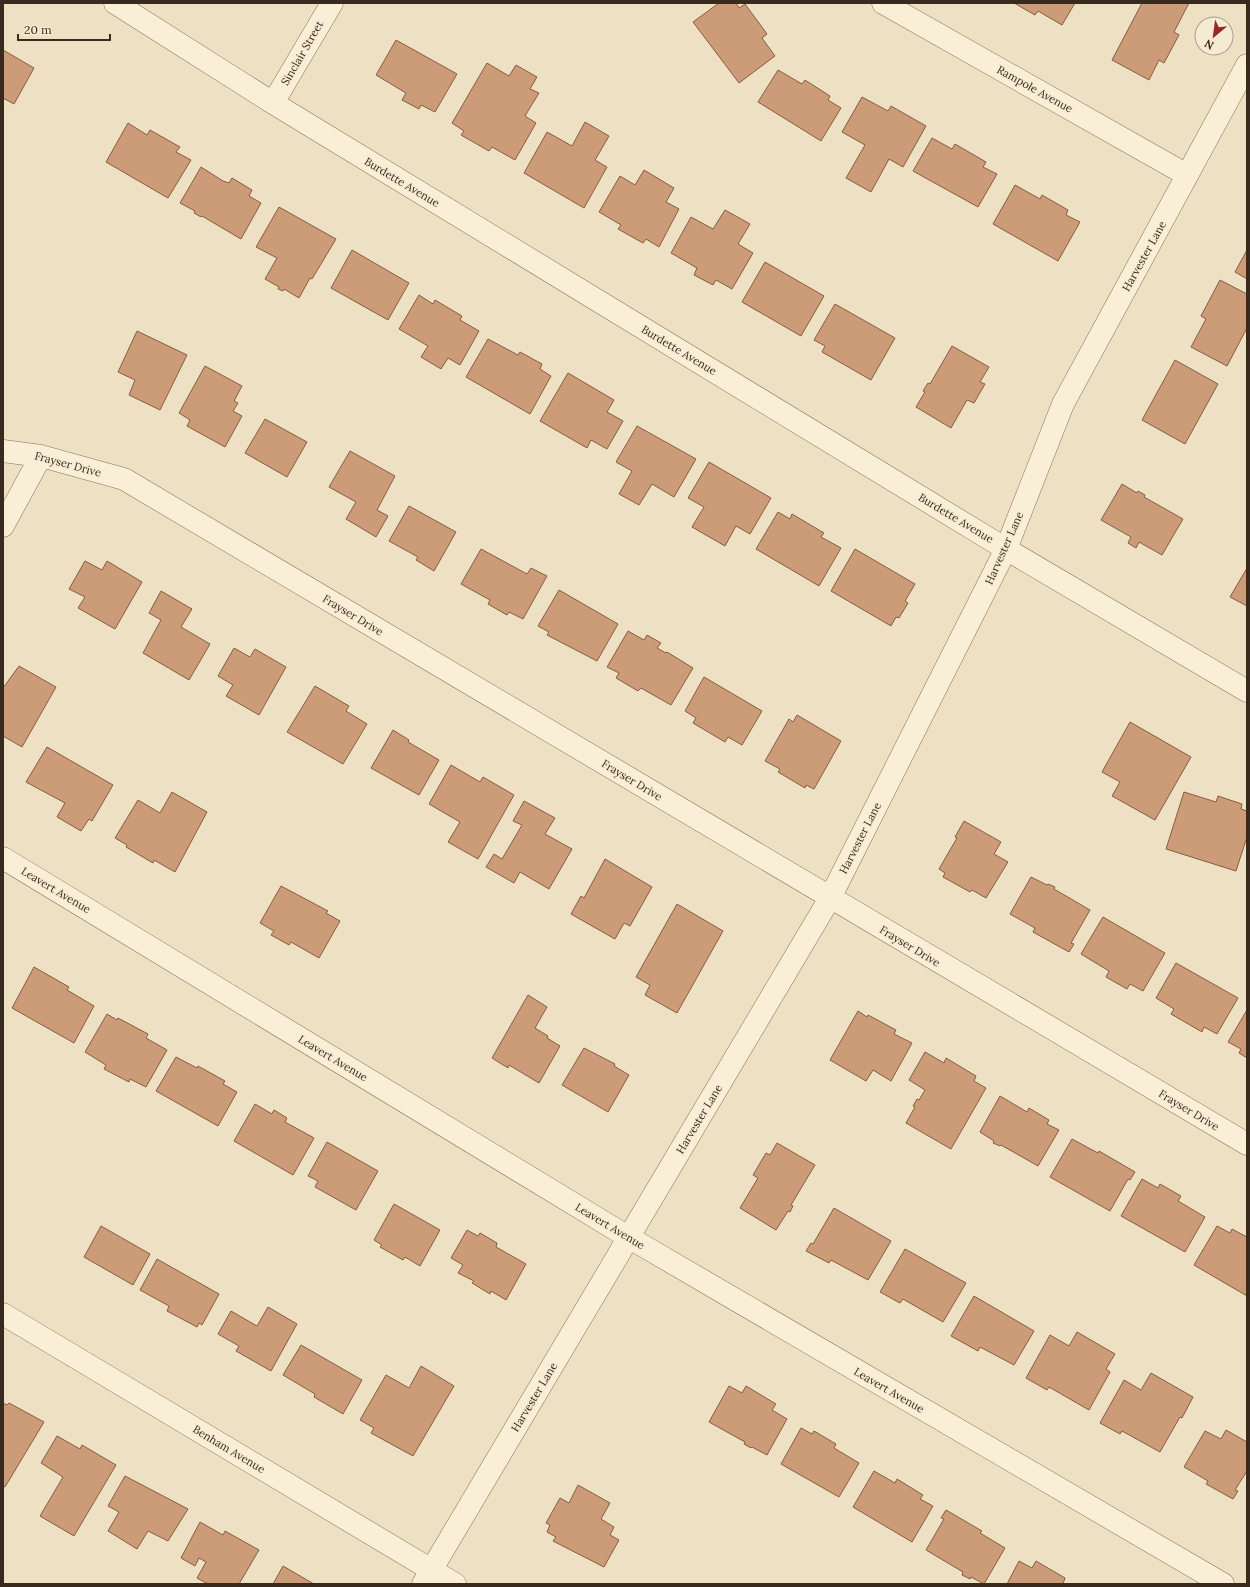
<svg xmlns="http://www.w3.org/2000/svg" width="1250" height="1587" viewBox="0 0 1250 1587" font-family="Lora,serif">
  <rect width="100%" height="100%" fill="#eee1c3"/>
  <path fill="#cc9c79" stroke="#875c40" d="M719 3H736L739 8 745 4 767 34 762 38 775 56 739 83 693 22Z
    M1014 3H1075L1062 25 1038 11 1035 15Z
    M1142 3H1189L1174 32 1179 35 1164 63 1159 60 1149 80 1112 60Z
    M396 40 457 74 435 112 421 105 419 109 402 100 406 93 376 75Z
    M3 50 34 68 14 104 3 98Z
    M487 63 509 76 516 65 537 77 530 89 539 93 525 116 536 123 515 160 492 147 489 151 461 135 464 131 452 123Z
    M778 70 802 84 805 80 830 96 828 100 841 108 821 141 758 102Z
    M862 97 888 111 891 106 926 126 903 167 889 159 871 192 846 178 865 145 842 132Z
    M585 122 609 136 595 160 607 167 584 208 524 173 547 132 572 146Z
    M128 123 147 135 150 130 180 147 176 152 191 160 168 198 106 162Z
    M932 138 952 149 955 144 986 162 983 167 997 174 978 207 913 171Z
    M201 167 223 181 229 183 232 178 252 190 249 196 261 203 241 239 202 216 201 217 194 213 195 211 180 203Z
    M644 170 674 188 666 202 679 209 659 247 646 239 643 243 618 229 621 225 599 212 620 176 635 185Z
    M1015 185 1040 199 1042 195 1068 210 1066 215 1080 222 1058 261 993 224Z
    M279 207 336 239 312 279 310 278 299 298 284 289 283 291 278 289 279 287 265 279 277 258 256 247Z
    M725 210 750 224 738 244 753 253 732 289 716 280 713 285 694 275 697 268 671 253 691 217 713 229Z
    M352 250 409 283 388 320 331 288Z
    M1247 250V279L1235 272Z
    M765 262 824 296 801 336 742 302Z
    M1220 280 1247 294V328L1227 366 1191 347 1206 319 1201 316Z
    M419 295 433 304 435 300 462 316 460 320 479 331 460 365 448 358 441 369 421 357 428 346 399 329Z
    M835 304 895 338 871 380 822 352 825 346 814 340Z
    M137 331 187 355 160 410 129 395 135 380 118 372Z
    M488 339 518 355 520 352 542 364 540 369 551 376 530 414 466 377Z
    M952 346 989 367 980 382 985 384 974 403 967 400 951 428 916 407 925 392 923 391 928 383 930 384Z
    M1175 360 1218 384 1185 444 1142 420Z
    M205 366 242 386 234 401 238 403 233 411 242 416 225 447 187 426 190 420 179 413Z
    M568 373 614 400 607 412 623 421 607 449 591 440 587 448 540 421Z
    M265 419 307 442 287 477 245 453Z
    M637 426 696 459 674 497 652 484 639 505 619 494 632 471 616 462Z
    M350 451 395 476 377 510 388 516 376 537 346 519 356 502 329 487Z
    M709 462 771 498 750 534 736 526 725 546 692 527 704 507 688 498Z
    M1122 484 1137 493 1138 491 1145 495 1144 497 1183 519 1162 555 1139 542 1136 548 1128 543 1131 537 1101 520Z
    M409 506 456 532 434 571 416 560 418 557 389 541Z
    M778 512 790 519 792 514 824 533 821 537 841 548 819 586 756 549Z
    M481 549 527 574 531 568 547 576 523 619 509 612 507 615 488 604 490 600 461 584Z
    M855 549 915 584 905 601 908 603 899 618 896 617 891 626 831 591Z
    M85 561 102 570 107 561 142 582 115 629 78 608 85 597 69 589Z
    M1247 568V606L1230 597Z
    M559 590 618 624 597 661 547 635 549 632 538 626Z
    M161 591 192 609 181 627 210 644 189 680 143 653 161 620 149 613Z
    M628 631 644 640 647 635 661 643 657 648 666 653 667 652 693 668 671 705 641 688 638 691 616 678 619 673 607 667Z
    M234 648 250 657 255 649 286 667 259 715 226 696 233 685 218 676Z
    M19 666 56 687 22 747 3 736V688Z
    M704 677 762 711 742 745 728 737 725 742 693 723 696 718 685 711Z
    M315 686 349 706 346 711 367 724 343 764 287 732Z
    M797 715 841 741 814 789 806 785 805 788 778 772 780 769 765 761 789 719 793 722Z
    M1130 722 1191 757 1155 820 1112 796 1120 782 1102 772Z
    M393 730 409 740 408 742 439 760 419 795 371 768Z
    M47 747 113 785 92 821 89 819 81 831 57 817 65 803 26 782Z
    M451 765 480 782 483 777 514 795 478 859 448 842 460 822 429 804Z
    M172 792 207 812 175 872 154 860 153 863 126 847 127 845 115 838 138 800 160 813Z
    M1184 792 1216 802 1218 796 1242 804 1241 809 1247 811V837L1236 871 1166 849Z
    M524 801 555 818 545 834 572 849 549 889 520 872 514 883 486 867 494 854 502 859 522 825 513 821Z
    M964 821 1001 842 994 854 1008 862 986 898 972 890 970 892 943 877 945 873 939 869 957 838 955 837Z
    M605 859 652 887 630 926 624 923 615 939 571 914 581 896 584 898Z
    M1031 877 1047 885 1048 884 1055 887 1054 889 1090 910 1071 943 1074 944 1069 952 1033 932 1035 928 1010 914Z
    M281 886 328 911 326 913 340 921 319 958 291 942 289 945 271 935 274 931 260 923Z
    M677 904 723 931 677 1013 645 995 650 985 636 977Z
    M1103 917 1165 953 1143 991 1130 984 1127 989 1106 977 1109 971 1081 954Z
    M1176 963 1238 998 1217 1034 1204 1027 1202 1032 1171 1014 1174 1009 1156 998Z
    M34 967 69 987 67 990 94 1006 74 1043 12 1008Z
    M528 995 547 1007 535 1028 548 1036 547 1038 560 1046 539 1083 509 1065 508 1068 492 1058Z
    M1247 1010V1058L1239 1053 1241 1049 1228 1042Z
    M858 1011 867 1017 868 1015 896 1030 894 1034 912 1043 891 1081 873 1070 866 1081 830 1060Z
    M107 1014 117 1020 118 1018 148 1034 146 1038 167 1050 146 1087 130 1079 129 1082 104 1069 106 1065 85 1052Z
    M584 1048 615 1064 614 1066 629 1075 608 1112 562 1085Z
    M925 1052 944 1063 946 1058 976 1076 974 1081 986 1088 951 1149 906 1123 915 1107 913 1106 917 1099 919 1100 925 1090 909 1080Z
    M176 1057 197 1068 198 1066 225 1081 223 1084 237 1092 218 1126 156 1091Z
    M1000 1096 1027 1112 1029 1108 1049 1120 1047 1124 1059 1130 1038 1166 1001 1145 1000 1146 993 1143 994 1141 980 1132Z
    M255 1104 272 1114 274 1110 287 1118 285 1122 314 1138 293 1175 234 1141Z
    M1072 1139 1098 1153 1099 1151 1135 1172 1130 1180 1128 1179 1110 1211 1050 1177Z
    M327 1142 378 1171 356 1210 315 1187 318 1181 308 1176Z
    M777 1143 815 1165 791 1205 793 1206 790 1212 788 1211 776 1230 740 1208 758 1178 753 1175 766 1153 770 1155Z
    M1142 1179 1158 1188 1160 1184 1181 1196 1178 1201 1205 1217 1185 1252 1121 1216Z
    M394 1204 440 1230 420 1266 405 1257 403 1260 380 1247 382 1245 374 1240Z
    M834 1208 891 1241 868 1280 831 1260 829 1263 806 1251 811 1243 813 1244Z
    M101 1226 150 1254 133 1285 84 1257Z
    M1217 1226 1230 1233 1232 1229 1247 1237V1296L1194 1265Z
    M467 1230 478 1236 480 1233 497 1243 496 1247 526 1264 506 1300 491 1291 490 1294 472 1283 474 1281 458 1273 463 1265 451 1258Z
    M905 1249 966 1283 943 1322 903 1299 900 1303 880 1292Z
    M157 1259 219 1294 202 1325 199 1323 197 1327 167 1311 169 1306 140 1290Z
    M974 1296 1034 1331 1014 1365 980 1347 978 1351 951 1336Z
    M268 1307 297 1324 271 1371 236 1351 239 1346 218 1334 231 1311 257 1326Z
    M1077 1332 1115 1354 1106 1369 1110 1372 1089 1410 1049 1387 1047 1390 1026 1378 1050 1335 1069 1346Z
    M301 1345 362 1380 343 1414 314 1397 315 1394 283 1375Z
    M421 1366 454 1386 413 1456 371 1433 374 1428 360 1420 386 1375 409 1388Z
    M1151 1373 1193 1397 1182 1418 1180 1417 1160 1452 1122 1431 1120 1434 1100 1423 1124 1380 1141 1390Z
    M729 1386 742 1393 746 1386 776 1404 772 1410 787 1419 767 1455 752 1447 751 1448 744 1444 745 1442 709 1422Z
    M3 1403 7 1405 9 1403 44 1422 5 1487 3 1486Z
    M801 1428 812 1434 814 1431 836 1444 834 1448 859 1463 839 1497 781 1464Z
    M1226 1430 1247 1442V1471L1235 1490 1238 1491 1233 1499 1206 1484 1208 1481 1184 1467 1205 1431 1221 1439Z
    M57 1436 80 1449 82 1445 116 1465 74 1536 40 1516 63 1477 41 1463Z
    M874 1471 895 1483 897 1479 923 1495 920 1499 933 1506 912 1542 853 1507Z
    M125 1476 188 1509 168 1541 148 1531 137 1549 108 1531 119 1512 108 1506Z
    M578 1485 610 1503 601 1519 614 1527 610 1535 619 1540 604 1567 553 1541 556 1537 547 1532 550 1525 546 1523 560 1498 569 1503Z
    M946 1510 982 1531 980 1533 1005 1548 984 1584 971 1577 970 1579 962 1575 963 1572 926 1550 944 1519 941 1518Z
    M200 1522 223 1535 225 1531 259 1550 239 1584H208L197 1578 206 1562 199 1558 195 1566 181 1558Z
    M1019 1561 1032 1568 1036 1561 1065 1578 1063 1584H1007Z
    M283 1566 314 1584H273Z"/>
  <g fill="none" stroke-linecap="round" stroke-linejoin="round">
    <defs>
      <path id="minor" d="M115 3 273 103 1006 549 1247 691
        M883 3 1187 175
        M273 103 332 3
        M3 451 41 456 124 479 1247 1144
        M3 526 41 456
        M3 858 628 1237 1223 1584
        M3 1314 455 1584
        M423 1584 830 898 1006 549 1063 404 1247 65"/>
    </defs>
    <use href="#minor" stroke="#88725a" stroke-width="23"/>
    <use href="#minor" stroke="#f9eed6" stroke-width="22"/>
  </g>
  <g text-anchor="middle" stroke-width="3" stroke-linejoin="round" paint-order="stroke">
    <g font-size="11" fill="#382a1e" stroke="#f5ebd2">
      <text transform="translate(302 53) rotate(-60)" y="4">Sinclair Street</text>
      <text transform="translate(1035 89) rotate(29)" y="4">Rampole Avenue</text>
      <text transform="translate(402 182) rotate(31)" y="4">Burdette Avenue</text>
      <text transform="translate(1144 256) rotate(-61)" y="4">Harvester Lane</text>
      <text transform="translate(679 350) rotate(31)" y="4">Burdette Avenue</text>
      <text transform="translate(68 464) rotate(15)" y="4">Frayser Drive</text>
      <text transform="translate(956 518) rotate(31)" y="4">Burdette Avenue</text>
      <text transform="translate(1004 548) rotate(-66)" y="4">Harvester Lane</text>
      <text transform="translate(353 615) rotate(31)" y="4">Frayser Drive</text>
      <text transform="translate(632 780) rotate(31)" y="4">Frayser Drive</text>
      <text transform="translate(860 838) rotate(-63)" y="4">Harvester Lane</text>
      <text transform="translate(56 890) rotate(31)" y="4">Leavert Avenue</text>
      <text transform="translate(910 946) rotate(31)" y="4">Frayser Drive</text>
      <text transform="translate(333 1058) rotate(31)" y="4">Leavert Avenue</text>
      <text transform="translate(1189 1110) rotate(31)" y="4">Frayser Drive</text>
      <text transform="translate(699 1119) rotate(-59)" y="4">Harvester Lane</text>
      <text transform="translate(610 1226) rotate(31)" y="4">Leavert Avenue</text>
      <text transform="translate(889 1390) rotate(30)" y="4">Leavert Avenue</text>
      <text transform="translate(534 1397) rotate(-59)" y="4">Harvester Lane</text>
      <text transform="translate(229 1449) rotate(31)" y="4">Benham Avenue</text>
    </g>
  </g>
  <rect width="1250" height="1587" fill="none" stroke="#382a1e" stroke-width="8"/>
  <g transform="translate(1214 36) rotate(209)"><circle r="19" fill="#f5ebd2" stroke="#a99e8a"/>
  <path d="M0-3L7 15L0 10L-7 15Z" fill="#962a2b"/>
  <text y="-6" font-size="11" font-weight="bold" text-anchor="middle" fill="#382a1e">N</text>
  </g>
  <path d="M18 34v6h92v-6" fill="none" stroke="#382a1e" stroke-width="2"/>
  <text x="24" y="34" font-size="12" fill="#382a1e" stroke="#f5ebd2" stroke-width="3" paint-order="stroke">20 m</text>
</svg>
